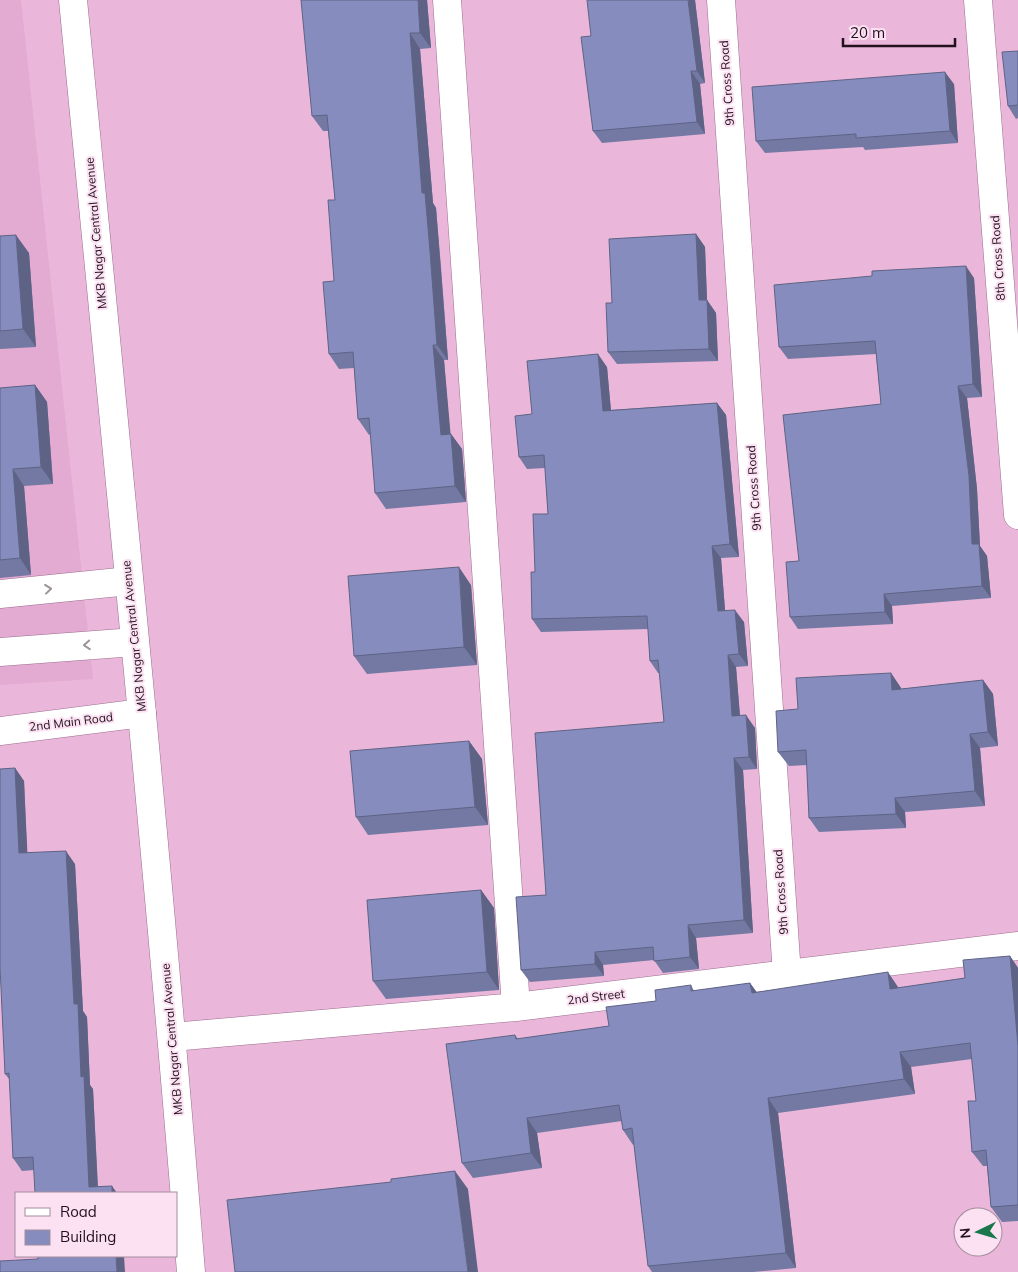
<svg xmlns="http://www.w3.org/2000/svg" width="1018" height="1272" viewBox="0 0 1018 1272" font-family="Mulish,sans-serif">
  <rect width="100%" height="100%" fill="#eab7da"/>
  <path fill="#e3aad2" d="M0 0H21L93 679 0 685Z"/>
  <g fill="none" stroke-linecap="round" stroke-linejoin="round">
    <defs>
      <path id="minor" d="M447 0 516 1007
        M721 0 787 975
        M978 0 1018 515
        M0 594 129 581
        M0 652 135 642
        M0 731 142 713
        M172 1037 516 1007 1018 946"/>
      <path id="secondary" d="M73 0C114 424 157 848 191 1272"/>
    </defs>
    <use href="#minor" stroke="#9c6d8e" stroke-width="29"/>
    <use href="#secondary" stroke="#9c6d8e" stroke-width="29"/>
    <use href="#minor" stroke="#fff" stroke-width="28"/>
    <use href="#secondary" stroke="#fff" stroke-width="28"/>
  </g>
  <path fill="#7379a3" d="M427 0 431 48 420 49 433 203 436 208 441 267 448 360H444L450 434H451L462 449 466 502 386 509 375 493 371 434 369 435 358 419 354 368 339 369 329 354 334 281 335 200 328 131H323L312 116Z
    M695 0 705 83 700 84 705 134 602 143 593 131 591 36Z
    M1018 51V118L1016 119 1008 106Z
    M954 84 958 143 865 150 863 147 765 153 756 141Z
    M696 234 705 247 707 300 716 313 718 361 617 364 608 352 612 303Z
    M0 236 29 253 36 347 0 349Z
    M974 278 982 397 967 398 977 489 980 546 987 556 991 598 892 606 893 624 798 629 790 617 799 561 881 404 876 354 788 359 779 347Z
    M607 367 611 410 717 403 726 415 739 557 721 558 725 610 744 622 748 666 736 667 740 716 755 728 757 769 743 770 753 933 696 938 699 969 663 973 654 960 603 965 604 976 530 982 521 970 546 895 664 722 660 673H658L650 661 648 629 541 632 532 619 535 572 548 514 545 468 527 469 519 457 532 414Z
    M35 385 47 402 53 484 24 486 31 575 0 578V388Z
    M471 585 477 665 367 674 354 656Z
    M891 673 901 688V689L983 680 993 694 998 746 980 748 985 806 905 812 906 828 819 832 809 818 807 765 789 766 778 752 798 709Z
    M469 741 482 759 488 825 368 835 356 817Z
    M15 768 24 781 27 853 75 864 83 1011 87 1017 90 1085 93 1089 98 1187 117 1193 34 1170 22 1171 13 1158 10 1080 5 1074Z
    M481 890 494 908 499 990 386 999 373 981Z
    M1010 956 1018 968V1221L1002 1222 991 1207 987 1166H983L972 1152 976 1101 972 1059 911 1067 915 1094 778 1113 796 1268 753 1272H652L648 1266 634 1144 633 1145 623 1130 622 1121 537 1133 542 1168 473 1178 462 1163 515 1035 518 1039 609 1026 656 1001 691 985 694 991 750 983 757 993 898 988 965 978Z"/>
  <path fill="#5e6385" d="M418 0H427L431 48 420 33Z
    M688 0H695L705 83 697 71Z
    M410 33 420 49 433 203 436 208 448 360 437 345 422 193Z
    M691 71 700 84 705 134 697 122Z
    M945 72 954 84 958 143 950 131Z
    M696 234 705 247 707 300 716 313 718 361 709 349 699 300Z
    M16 235 29 253 36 347 23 329Z
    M966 266 974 278 982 397 973 384Z
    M433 345 444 360 452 450 441 435Z
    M598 354 607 367 612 423 603 411Z
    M35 385 47 402 53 484 41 467Z
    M958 386 967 398 977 489 980 546 987 556 991 598 982 586 972 544Z
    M717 403 726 415 739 557 730 544Z
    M451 434 462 449 466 502 455 486Z
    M13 469 24 486 31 575 20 558Z
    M712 546 721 558 726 623 718 611Z
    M459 567 471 585 477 665 464 647Z
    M884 594 892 606 893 624 885 612Z
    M735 610 744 622 748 666 739 654Z
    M728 655 736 667 741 729 732 716Z
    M891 673 901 688 902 705 892 690Z
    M983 680 993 694 998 746 988 732Z
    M746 715 755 728 757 769 749 757Z
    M970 734 980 748 985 806 975 791Z
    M469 741 482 759 488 825 475 807Z
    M734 758 743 770 753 933 744 920Z
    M15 768 24 781 28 866 19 853Z
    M895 798 905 812 906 828 896 814Z
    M66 851 75 864 83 1011 87 1017 90 1085 93 1089 98 1193 89 1187 81 1077 74 1004Z
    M481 890 494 908 499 990 487 972Z
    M688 925 696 938 699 969 690 957Z
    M595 952 603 965 604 976 595 964Z
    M1010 956 1018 968V1046Z
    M888 972 898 987 901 1004 890 989Z
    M750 983 761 998 752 993Z
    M900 1052 911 1067 915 1094 904 1079Z
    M768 1098 778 1113 796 1268 786 1253Z
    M527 1118 537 1133 542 1168 531 1153Z
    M455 1171 468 1189 478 1272H468Z
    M112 1186 117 1193H112Z
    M116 1256H124L125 1272H117Z"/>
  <path fill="#868dbe" stroke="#5e6385" d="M301 0H418L420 33H410L422 193H425L430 251 437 345H433L441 435 451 434 455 486 375 493 369 418 358 419 353 352 329 354 323 282 334 281 328 200H335L327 115 312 116Z
    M587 0H688L697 71H691L697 122 593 131 581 37 591 36Z
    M1018 51V105L1008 106 1002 52Z
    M945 72 950 131 856 138V134L756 141 752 87Z
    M696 234 699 300H707L709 349 608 352 606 303H612L609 239Z
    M16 235 23 329 0 331V236Z
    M966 266 973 384 958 386 969 476 972 544H979L982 586 884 594 885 612 790 617 786 562 799 561 783 415 881 404 875 341 779 347 774 285 872 276V271Z
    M598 354 603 411 717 403 730 544 712 546 718 611 735 610 739 654 728 655 732 716 746 715 749 757 734 758 744 920 688 925 690 957 654 961 653 947 595 952V964L521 970 516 897 546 895 535 733 664 722 658 660 650 661 647 616 532 619 531 572H535L533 514H548L544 455 519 457 515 416 532 414 527 361Z
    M35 385 41 467 13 469 20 558 0 560V388Z
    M459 567 464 647 354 656 348 576Z
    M891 673 892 690 983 680 988 732 970 734 975 791 895 798 896 814 809 818 806 750 778 752 776 711 798 709 796 678Z
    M469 741 475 807 356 817 350 751Z
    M15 768 19 853 66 851 74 1004H78L81 1077 84 1076 89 1187 112 1186V1193H35L33 1157 13 1158 9 1073 5 1074 0 967V769Z
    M481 890 487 972 373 981 367 900Z
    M1010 956 1018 1046V1205L991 1207 986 1150 972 1152 968 1101H976L970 1043 900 1052 904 1079 768 1098 786 1253 648 1266 632 1128 623 1130 619 1105 527 1118 531 1153 462 1163 446 1044 515 1035 516 1039 609 1026 606 1007 656 1001 655 990 691 985V991L750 983 752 993 888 972 890 989 965 978 963 960Z
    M455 1171 468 1272H235L227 1200 391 1182V1179Z
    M38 1256H116L117 1272H0V1261L38 1259Z"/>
  <defs><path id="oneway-chevron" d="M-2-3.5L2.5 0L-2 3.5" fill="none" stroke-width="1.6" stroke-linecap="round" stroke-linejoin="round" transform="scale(1.25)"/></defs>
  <g stroke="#9c9399">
    <use href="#oneway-chevron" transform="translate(48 589) rotate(-6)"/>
    <use href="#oneway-chevron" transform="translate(87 645) rotate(176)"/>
  </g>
  <g text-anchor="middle" stroke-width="4" stroke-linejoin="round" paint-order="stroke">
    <g font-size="12" fill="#22101d" stroke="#fbe1f2">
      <text transform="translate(727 83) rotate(-94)" y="4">9th Cross Road</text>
      <text transform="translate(96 233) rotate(-95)" y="4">MKB Nagar Central Avenue</text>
      <text transform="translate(998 258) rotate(-94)" y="4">8th Cross Road</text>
      <text transform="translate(754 488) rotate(-94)" y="4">9th Cross Road</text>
      <text transform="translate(134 636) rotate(-96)" y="4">MKB Nagar Central Avenue</text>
      <text transform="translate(71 722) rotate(-7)" y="4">2nd Main Road</text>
      <text transform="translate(781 892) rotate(-94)" y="4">9th Cross Road</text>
      <text transform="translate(596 997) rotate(-7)" y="4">2nd Street</text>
      <text transform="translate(172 1039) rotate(-95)" y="4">MKB Nagar Central Avenue</text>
    </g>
  </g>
  <rect x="15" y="1192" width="162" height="65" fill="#fbe1f2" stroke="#a48d9d"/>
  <rect x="25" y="1208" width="25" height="8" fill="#ffffff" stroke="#a48d9d"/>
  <text x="60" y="1217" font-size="15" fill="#22101d">Road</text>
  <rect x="25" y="1230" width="25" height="15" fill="#868dbe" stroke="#a48d9d"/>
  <text x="60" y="1242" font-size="15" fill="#22101d">Building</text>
  <g transform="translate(978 1232) rotate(265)"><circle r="24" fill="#fbe1f2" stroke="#a48d9d"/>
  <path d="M0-4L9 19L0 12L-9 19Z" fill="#1a774c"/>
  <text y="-8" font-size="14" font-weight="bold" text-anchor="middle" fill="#22101d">N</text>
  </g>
  <path d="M843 38v8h112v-8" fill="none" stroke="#22101d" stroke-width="2.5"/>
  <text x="850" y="38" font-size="15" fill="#22101d" stroke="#fbe1f2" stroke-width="4" paint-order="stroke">20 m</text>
</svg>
